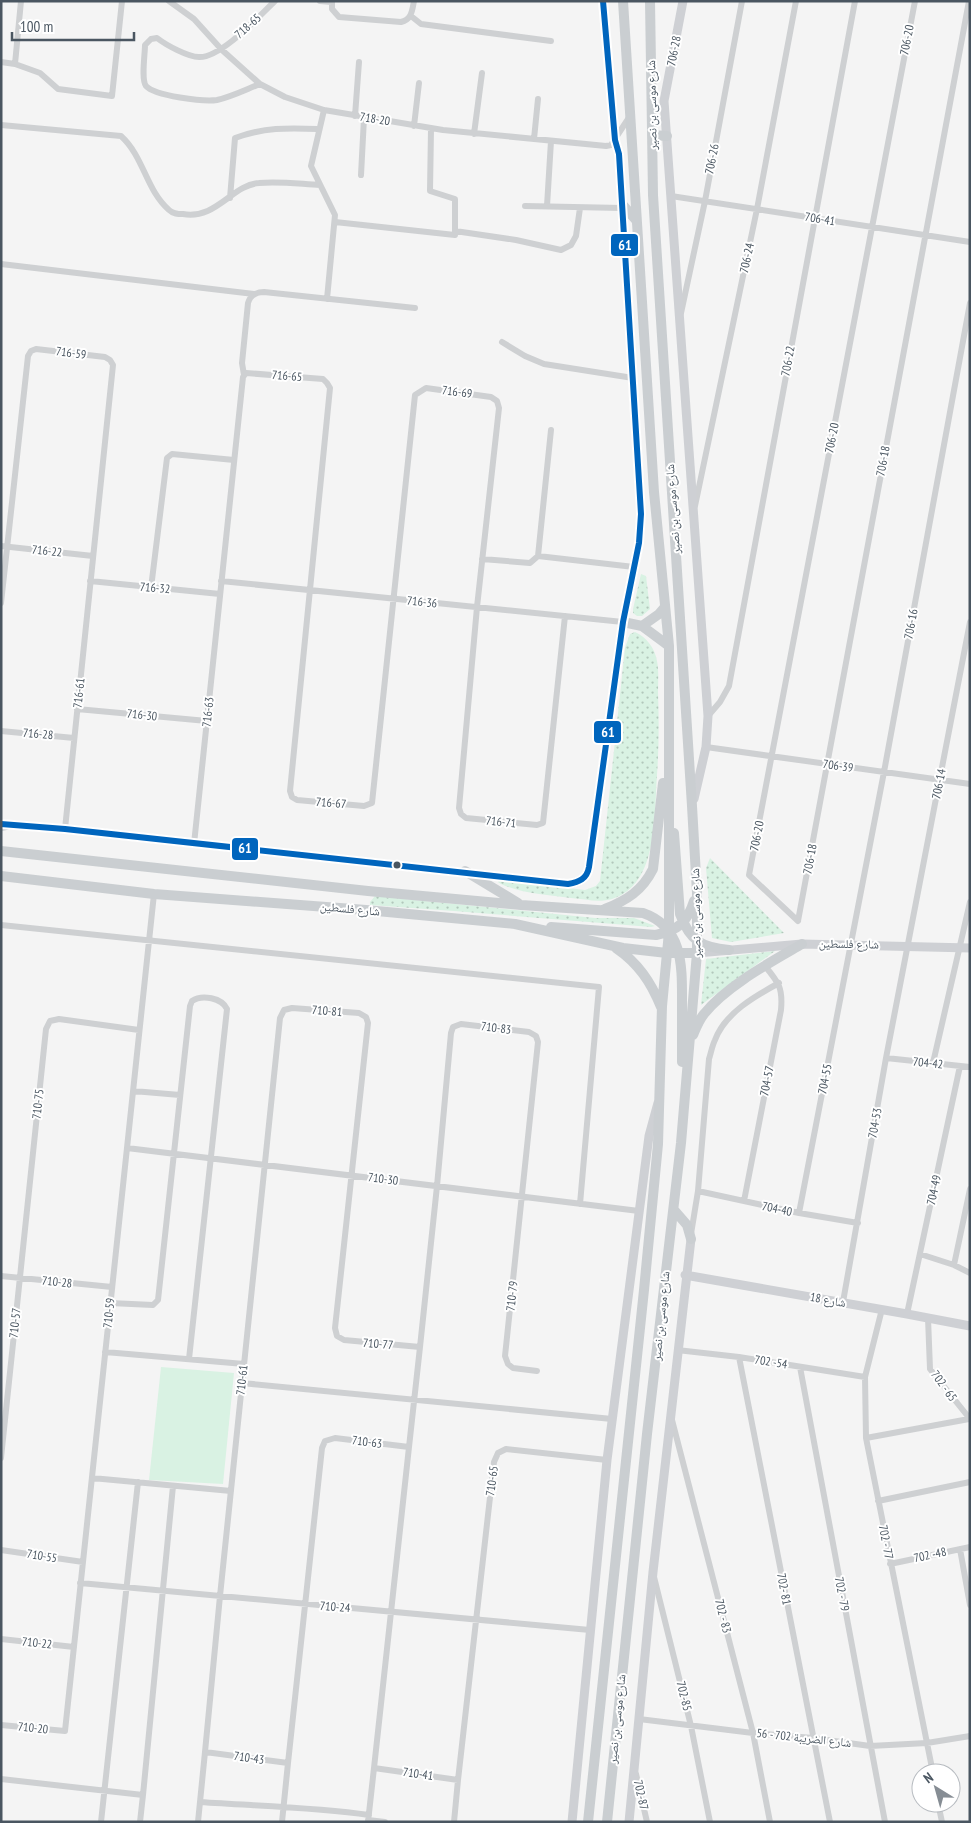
<svg xmlns="http://www.w3.org/2000/svg" width="971" height="1823" viewBox="0 0 971 1823" font-family="'PT Sans Narrow','Noto Naskh Arabic',sans-serif">
  <defs>
    <pattern id="green-dots" width="8" height="8" patternUnits="userSpaceOnUse" patternTransform="scale(1.25)"><rect width="8" height="8" fill="#d9f2e3"/><path d="M2 2h.1M6 6h.1" fill="none" stroke="#b2c7bb" stroke-width="1.8" stroke-linecap="round"/></pattern>
  </defs>
  <rect width="100%" height="100%" fill="#f4f4f4"/>
  <path fill="url(#green-dots)" d="M641 574 646 576 650 609 642 616H637L633 613V609Z
    M635 632C647 637 655 649 657 661 659 671 658 682 658 692 659 720 659 747 657 775 654 813 659 885 612 899 599 903 584 899 571 898 547 895 523 894 501 884L498 882 499 880H504L585 890 596 886 600 881 625 648 630 634Z
    M710 858 784 933 731 942 712 938 706 868Z
    M375 896 595 918H634L655 926 651 927 454 911 370 905V902Z
    M775 951 701 1005 706 959Z"/>
  <path fill="#d9f2e3" d="M161 1367 234 1373 223 1484 149 1480Z"/>
  <g fill="none" stroke-linecap="round" stroke-linejoin="round">
    <path stroke="#ced0d2" stroke-width="6" d="M169 1 194 19 222 50 260 84 285 97 324 110 443 130 606 146 611 145 630 116
      M320 1 332 2
      M332 1V9L339 17 401 22C412 19 412 11 414 1
      M603 1 615 140
      M411 16 421 24 551 41
      M1 62 15 64 40 73 58 89 112 96 122 1
      M15 64 21 1
      M260 84C247 89 231 97 217 100 204 102 155 96 146 86 141 80 145 54 145 45L151 39 157 38C166 45 188 57 199 57 221 58 259 16 275 1
      M324 110 311 166 335 215 327 299
      M355 116 359 62
      M1 125 121 136C144 157 146 190 169 210 173 214 178 214 183 214 216 220 232 185 259 183 279 181 300 184 320 185
      M414 126 419 83
      M474 134 482 73
      M534 139 538 99
      M361 175 364 118
      M671 196 970 242
      M230 198 235 138C265 127 288 128 319 129
      M525 206 622 208
      M547 206 551 141
      M335 222 455 235V199L430 191 431 129
      M455 231 516 240 561 250 571 245 576 236 580 208
      M1 264 254 294
      M681 313 705 201 742 1
      M502 342 525 356 544 364 633 378
      M244 375 242 363 248 303C250 296 256 292 264 292L415 308
      M695 506 757 209 796 1
      M1 546 93 556
      M538 556 551 430
      M482 559 530 563 538 556 634 567
      M90 581 220 594
      M221 581 623 622
      M151 588 167 458 172 454 234 460
      M1 603 28 356 31 351 36 349 105 357 110 360 113 365 65 829
      M77 709 207 721
      M708 716 720 702 729 686 855 1
      M1 731 74 738
      M706 747 970 784
      M194 844 243 377 246 373 323 379 327 383 330 388 290 791 292 797 297 800 364 806 372 803 415 395 426 388 491 397 497 401 499 408 477 607 459 808 461 814 466 818 537 825 543 823 565 616
      M798 921 749 875 915 1
      M798 921 969 1
      M1 925 599 987 580 1204
      M886 1058 970 1067
      M933 1063 970 902
      M133 1091 180 1095
      M127 1148 639 1211
      M698 1191 799 1213 858 1223
      M744 1201 781 1010C783 988 779 983 765 966
      M799 1213 884 772 970 303
      M691 1234 698 1191 709 1059C711 1053 712 1046 715 1040 725 1013 755 996 779 983
      M920 1254 954 1265 970 1273
      M954 1265 970 1189
      M1 1276 112 1287
      M843 1302 886 1058 970 622
      M110 1303 153 1305 158 1300 190 1006 192 1001C202 994 222 998 227 1009L189 1359
      M882 1309 865 1377 866 1438 933 1773
      M907 1314 960 1066
      M928 1318 930 1369 970 1419
      M677 1350 739 1357 865 1377
      M105 1352 244 1364
      M739 1357 830 1822
      M800 1367 885 1822
      M537 1371 513 1368 508 1364 505 1356 538 1042 536 1036 529 1032 461 1024 453 1027 451 1033 437 1186 420 1347 344 1340 337 1336 335 1328 368 1023 366 1017 359 1013 292 1008 284 1010 280 1018 220 1596 205 1752 288 1763 322 1448 325 1441 335 1438 409 1447 374 1768 458 1780 494 1462 498 1453 506 1449 607 1460
      M242 1383 612 1419
      M672 1420 753 1733 770 1822
      M866 1438 969 1419
      M409 1447 420 1347
      M1 1458 46 1029 50 1021 59 1019 139 1030
      M92 1478 231 1491
      M878 1501 970 1482
      M960 1549 970 1605
      M1 1550 83 1562
      M890 1564 970 1547
      M654 1577 691 1726 710 1822
      M80 1583 590 1630
      M1 1639 74 1647
      M639 1719 753 1733 813 1738 870 1746 927 1743 970 1736
      M1 1725 65 1731 154 894
      M636 1774 647 1822
      M1 1779 143 1795 140 1822
      M143 1795 173 1486
      M200 1802C256 1806 313 1807 369 1815
      M938 1803 942 1822
      M368 1820 385 1822
      M101 1822 138 1482
      M198 1822 205 1752
      M282 1822 288 1763
      M368 1822 374 1768
      M454 1822 458 1780"/>
    <path stroke="#ced0d4" stroke-width="9" d="M683 1 664 101 708 716 706 747 694 799
      M1 824 65 829 568 884C579 882 587 879 589 867L623 622 639 543 641 514 622 204 619 154 615 140
      M697 953 802 944 970 948
      M685 1275 907 1314 970 1326
      M572 1822 607 1460 649 1136 658 1103
      M629 1822 653 1572 691 1239"/>
    <path stroke="#caced1" stroke-width="10" d="M652 135 667 136
      M622 204 636 220
      M623 622 642 626 669 646
      M642 626 659 614 665 607
      M1 826 6 825
      M674 833 680 914C690 941 701 947 729 950
      M1 851 368 891 521 905 643 913C684 927 682 968 682 1004 682 1023 682 1042 682 1062
      M465 871 518 903
      M1 876 154 894 366 910 515 924 623 948 667 953H697
      M605 909C627 900 642 891 653 869L663 783
      M551 927 656 935C678 930 687 923 694 901
      M616 948C638 963 651 982 661 1007
      M693 1035C696 1028 699 1020 704 1014 726 986 771 962 802 944
      M674 1210 687 1225 691 1239
      M588 1822 644 1290 658 1144 662 1006 669 932V646L654 492 623 1
      M607 1822 647 1434 681 1143 697 953V893L692 806 653 195 650 1"/>
    <defs>
      <path id="bus-1" d="M1 824 65 829 568 884C579 882 587 879 589 867L623 622 639 543 641 514 619 154 615 140 603 1"/>
    </defs>
    <use href="#bus-1" stroke="#fff" stroke-width="10"/>
    <use href="#bus-1" stroke="#0065bd" stroke-width="6"/>
  </g>
  <circle fill="#4a5661" stroke="#fff" stroke-width="2" cx="397" cy="865" r="4.5"/>
  <g text-anchor="middle" stroke-width="4" stroke-linejoin="round" paint-order="stroke">
    <g font-size="12" fill="#4a5661" stroke="#fff">
      <text transform="translate(248 26) rotate(-42)" y="4">718-65</text>
      <text transform="translate(907 40) rotate(-79)" y="4">706-20</text>
      <text transform="translate(674 51) rotate(-79)" y="4">706-28</text>
      <text transform="translate(652 105) rotate(-91)" y="4">شارع موسى بن نصير</text>
      <text transform="translate(375 119) rotate(9)" y="4">718-20</text>
      <text transform="translate(712 159) rotate(-79)" y="4">706-26</text>
      <text transform="translate(820 219) rotate(9)" y="4">706-41</text>
      <text transform="translate(747 258) rotate(-78)" y="4">706-24</text>
      <text transform="translate(71 353) rotate(7)" y="4">716-59</text>
      <text transform="translate(788 361) rotate(-80)" y="4">706-22</text>
      <text transform="translate(287 376) rotate(5)" y="4">716-65</text>
      <text transform="translate(457 392) rotate(7)" y="4">716-69</text>
      <text transform="translate(832 438) rotate(-79)" y="4">706-20</text>
      <text transform="translate(883 461) rotate(-80)" y="4">706-18</text>
      <text transform="translate(673 509) rotate(-94)" y="4">شارع موسى بن نصير</text>
      <text transform="translate(47 551) rotate(6)" y="4">716-22</text>
      <text transform="translate(155 588) rotate(5)" y="4">716-32</text>
      <text transform="translate(422 602) rotate(6)" y="4">716-36</text>
      <text transform="translate(911 624) rotate(-80)" y="4">706-16</text>
      <text transform="translate(79 693) rotate(-84)" y="4">716-61</text>
      <text transform="translate(208 712) rotate(-84)" y="4">716-63</text>
      <text transform="translate(142 715) rotate(6)" y="4">716-30</text>
      <text transform="translate(38 734) rotate(5)" y="4">716-28</text>
      <text transform="translate(838 766) rotate(8)" y="4">706-39</text>
      <text transform="translate(939 784) rotate(-79)" y="4">706-14</text>
      <text transform="translate(331 803) rotate(5)" y="4">716-67</text>
      <text transform="translate(501 822) rotate(6)" y="4">716-71</text>
      <text transform="translate(757 836) rotate(-79)" y="4">706-20</text>
      <text transform="translate(810 859) rotate(-80)" y="4">706-18</text>
      <text transform="translate(350 909) rotate(5)" y="4">شارع فلسطين</text>
      <text transform="translate(696 913) rotate(-91)" y="4">شارع موسى بن نصير</text>
      <text transform="translate(849 944) rotate(1)" y="4">شارع فلسطين</text>
      <text transform="translate(327 1011) rotate(5)" y="4">710-81</text>
      <text transform="translate(496 1028) rotate(7)" y="4">710-83</text>
      <text transform="translate(928 1063) rotate(6)" y="4">704-42</text>
      <text transform="translate(825 1079) rotate(-79)" y="4">704-55</text>
      <text transform="translate(767 1081) rotate(-79)" y="4">704-57</text>
      <text transform="translate(38 1104) rotate(-84)" y="4">710-75</text>
      <text transform="translate(875 1123) rotate(-80)" y="4">704-53</text>
      <text transform="translate(383 1179) rotate(7)" y="4">710-30</text>
      <text transform="translate(934 1190) rotate(-78)" y="4">704-49</text>
      <text transform="translate(777 1209) rotate(12)" y="4">704-40</text>
      <text transform="translate(57 1282) rotate(6)" y="4">710-28</text>
      <text transform="translate(512 1296) rotate(-84)" y="4">710-79</text>
      <text transform="translate(828 1300) rotate(10)" y="4">شارع 18</text>
      <text transform="translate(109 1313) rotate(-84)" y="4">710-59</text>
      <text transform="translate(661 1316) rotate(-84)" y="4">شارع موسى بن نصير</text>
      <text transform="translate(15 1323) rotate(-84)" y="4">710-57</text>
      <text transform="translate(378 1344) rotate(5)" y="4">710-77</text>
      <text transform="translate(771 1362) rotate(9)" y="4">702 -54</text>
      <text transform="translate(242 1380) rotate(-84)" y="4">710-61</text>
      <text transform="translate(944 1386) rotate(54)" y="4">702 - 65</text>
      <text transform="translate(367 1442) rotate(7)" y="4">710-63</text>
      <text transform="translate(492 1481) rotate(-83)" y="4">710-65</text>
      <text transform="translate(886 1542) rotate(79)" y="4">702 - 77</text>
      <text transform="translate(930 1555) rotate(-12)" y="4">702 -48</text>
      <text transform="translate(42 1556) rotate(9)" y="4">710-55</text>
      <text transform="translate(784 1589) rotate(79)" y="4">702- 81</text>
      <text transform="translate(842 1594) rotate(79)" y="4">702 - 79</text>
      <text transform="translate(335 1607) rotate(5)" y="4">710-24</text>
      <text transform="translate(723 1616) rotate(76)" y="4">702 - 83</text>
      <text transform="translate(37 1643) rotate(6)" y="4">710-22</text>
      <text transform="translate(684 1696) rotate(76)" y="4">702-85</text>
      <text transform="translate(617 1719) rotate(-84)" y="4">شارع موسى بن نصير</text>
      <text transform="translate(33 1728) rotate(6)" y="4">710-20</text>
      <text transform="translate(804 1738) rotate(6)" y="4">شارع الضريبة 702 - 56</text>
      <text transform="translate(249 1758) rotate(8)" y="4">710-43</text>
      <text transform="translate(418 1774) rotate(8)" y="4">710-41</text>
      <text transform="translate(641 1795) rotate(77)" y="4">702-87</text>
    </g>
  </g>
  <g stroke="#fff" stroke-width="2">
    <rect x="610" y="233" width="29" height="24" rx="5" fill="#0065bd"/>
    <rect x="593" y="720" width="29" height="24" rx="5" fill="#0065bd"/>
    <rect x="231" y="837" width="28" height="24" rx="5" fill="#0065bd"/>
  </g>
  <g font-size="14" text-anchor="middle" font-weight="bold" fill="#fff">
    <text x="625" y="250">61</text>
    <text x="608" y="737">61</text>
    <text x="245" y="853">61</text>
  </g>
  <rect width="971" height="1823" fill="none" stroke="#4a5661" stroke-width="5"/>
  <g transform="translate(936 1788) rotate(323)"><circle r="24" fill="#ffffff" stroke="#b7bbc0"/>
  <path d="M0-4L9 19L0 12L-9 19Z" fill="#868d94"/>
  <text y="-8" font-size="14" font-weight="bold" text-anchor="middle" fill="#4a5661">N</text>
  </g>
  <path d="M12 32v8h122v-8" fill="none" stroke="#4a5661" stroke-width="2.5"/>
  <text x="20" y="32" font-size="15" fill="#4a5661" stroke="#ffffff" stroke-width="4" paint-order="stroke">100 m</text>
</svg>
